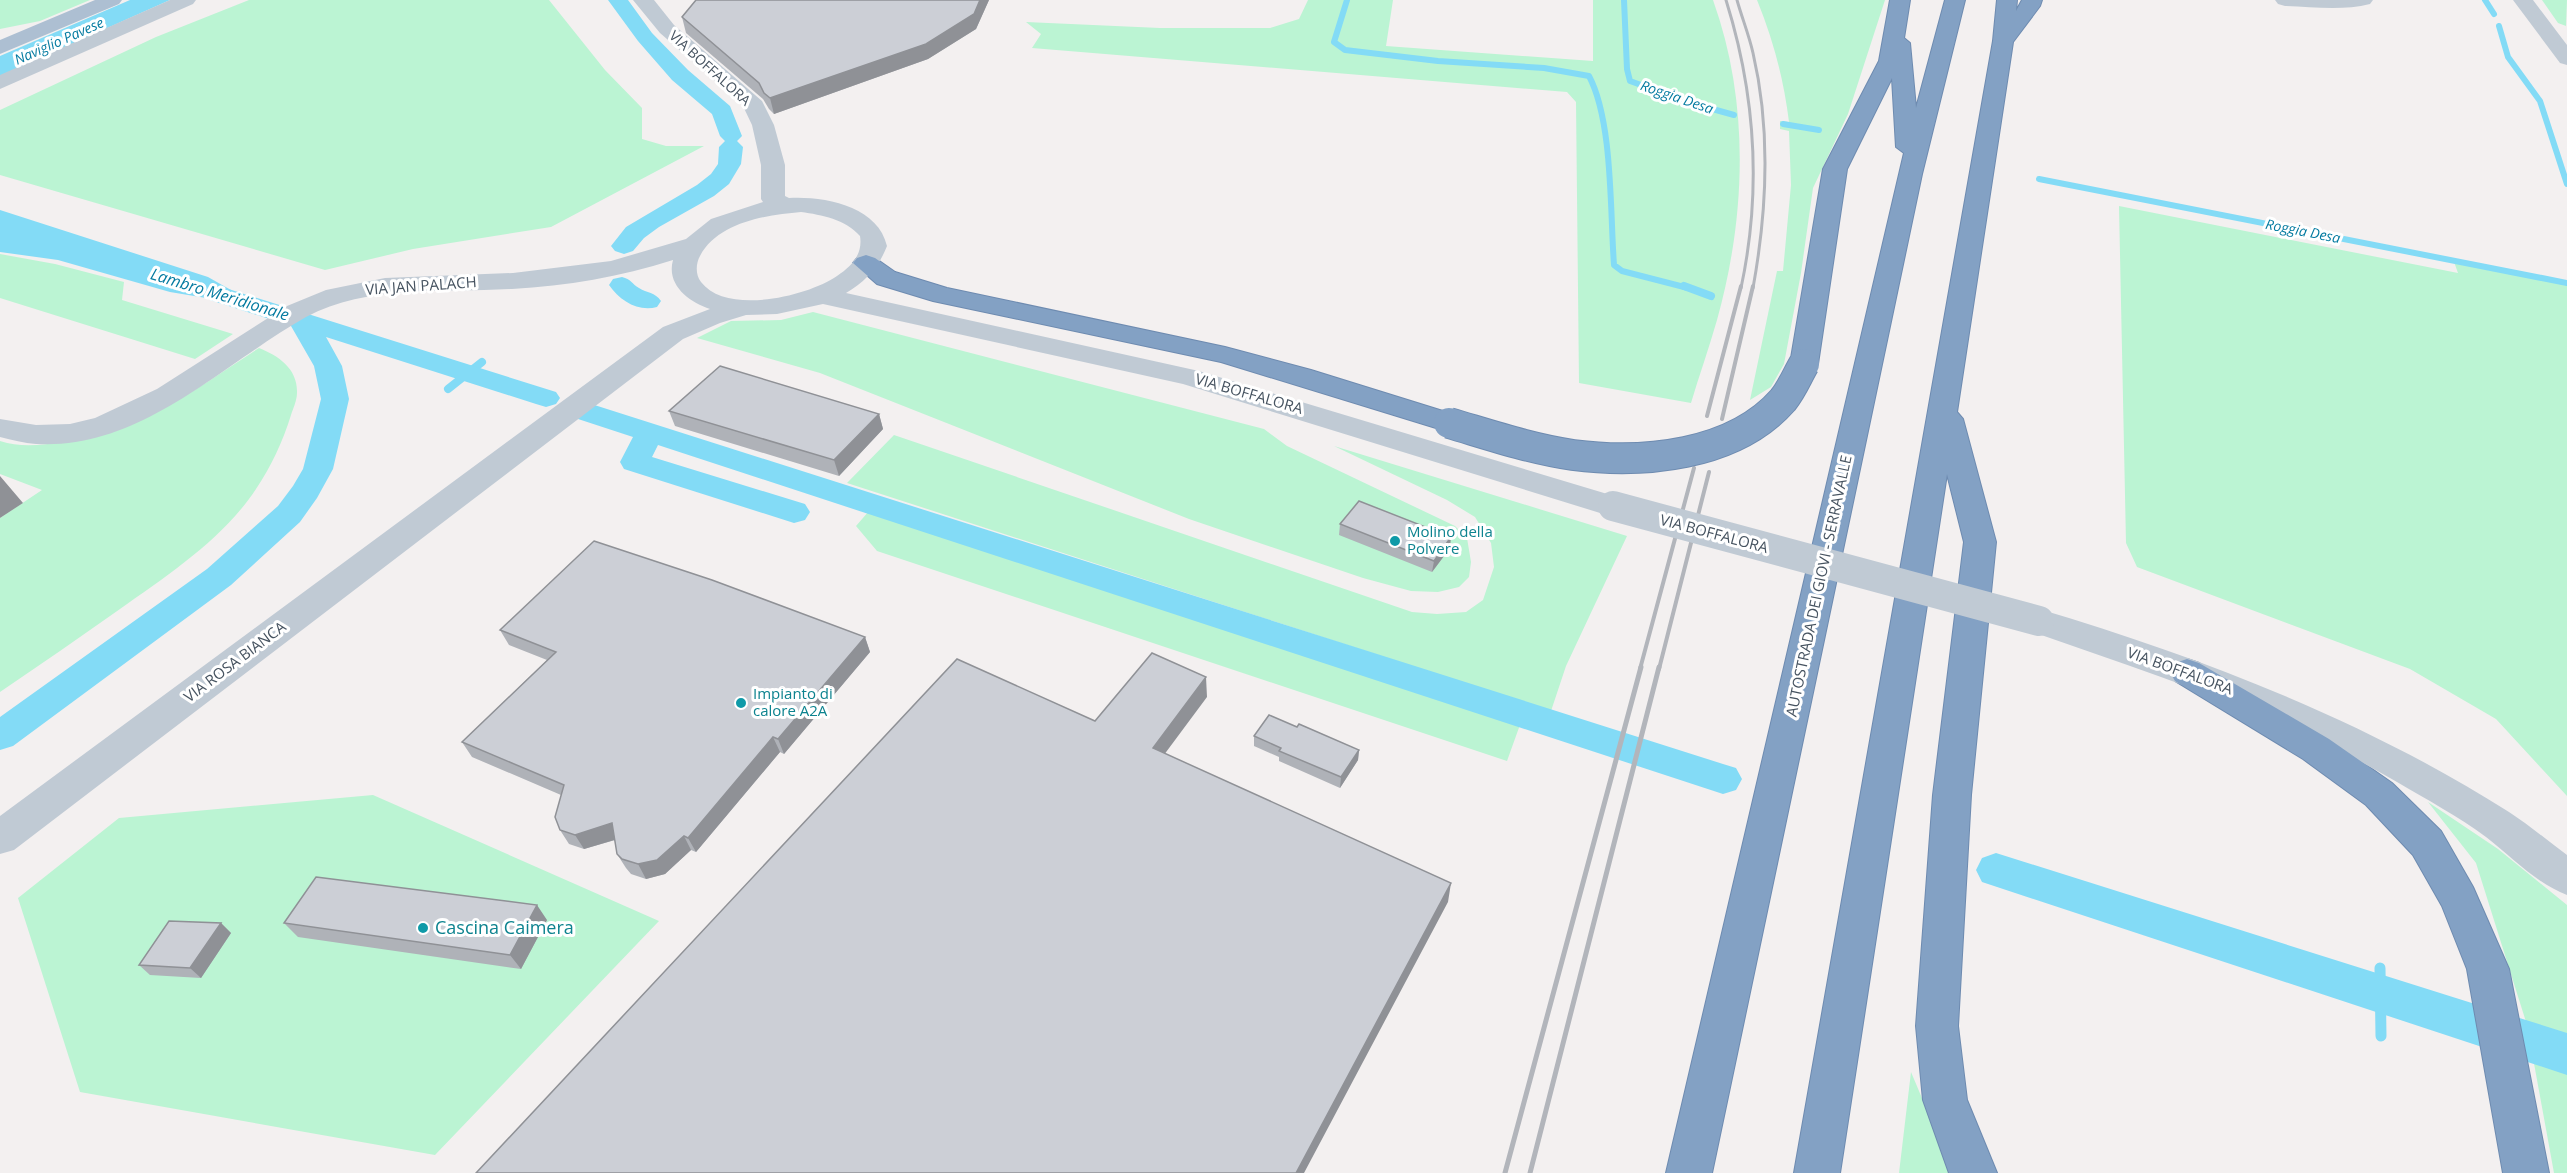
<svg xmlns="http://www.w3.org/2000/svg" width="2567" height="1173" viewBox="0 0 2567 1173" font-family="'Open Sans',sans-serif">
  <rect width="100%" height="100%" fill="#f3f0f0"/>
  <path fill="#bbf4d3" d="M0 0H90L40 21 0 29Z
    M249 0H549L605 70 642 108V139L666 146H704L551 227 413 249 325 270 0 175V110L156 37Z
    M1308 0H1393L1386 46 1593 61V0H1713C1750 103 1746 216 1717 320 1709 348 1699 376 1691 403L1579 383 1576 102 1567 92 1032 48 1041 34 1026 22 1160 28H1270L1299 19Z
    M1757 0H1885L1848 114 1813 188 1801 273 1784 364 1771 387 1750 400 1777 271H1783L1791 185 1789 131 1780 129V121L1789 122C1784 80 1773 39 1757 0Z
    M2542 0H2567L2566 26 2558 23Z
    M2119 206 2458 273 2453 259 2567 282V796L2496 719 2410 669 2137 567 2126 543Z
    M0 254 55 264 124 282 122 300 233 334 195 359 0 298Z
    M813 312 1264 429 1287 446 1455 526 1467 538 1471 562 1469 577 1459 587 1438 592 1411 591 1363 578 1189 519 820 373 697 338 731 321 781 320Z
    M259 348C279 356 298 369 297 393 297 400 293 409 291 415 283 441 271 467 256 489 223 539 168 575 120 609 80 637 40 665 0 692V518L42 490 0 474V441C21 448 42 445 63 442 143 430 194 390 259 348Z
    M894 435 1412 612 1437 614 1466 612 1483 600 1494 567 1491 543 1475 517 1447 500 1334 446 1627 536 1566 666 1551 711 847 483Z
    M869 511 1521 722 1507 761 877 551 856 526Z
    M373 795 659 921 435 1155 80 1092 18 898 119 818Z
    M2428 802 2498 849 2567 905V1173H2554L2527 1025 2476 863Z
    M1911 1072 1943 1148 1960 1173H1899Z"/>
  <path fill="#83dbf6" d="M130 0H170L0 76V56Z
    M0 210 208 277 261 307 170 292 58 260 0 252Z"/>
  <g fill="none" stroke-linecap="round" stroke-linejoin="round">
    <path stroke="#83dbf6" stroke-width="6" d="M1347 0 1334 42 1345 50 1438 61 1544 68 1589 76C1613 121 1610 213 1614 265L1622 271 1688 288
      M1624 0 1627 69 1630 81 1691 103 1734 115
      M2485 0 2494 14
      M2499 26 2508 57 2540 101 2567 184
      M1783 124 1819 130
      M2039 179 2567 283"/>
    <path stroke="#83dbf6" stroke-width="8" d="M1684 286 1711 296
      M448 389 482 362"/>
    <path stroke="#83dbf6" stroke-width="11" d="M2380 968 2381 1036"/>
    <path fill="#83dbf6" fill-rule="evenodd" d="M608 0H628L652 33 688 70 730 106 742 136 737 141 743 147 741 164 729 184 714 196 659 227 644 238 633 251 624 254 615 251 611 246 626 227 697 185 711 174 718 164 719 147 725 141 720 136 712 114 672 80 638 41Z
      M622 277C631 279 632 284 639 288 647 293 655 292 661 301L657 307C638 312 620 301 609 285L613 279Z
      M219 286 556 392 560 398 556 404 546 407 536 404 326 337 342 366 349 399 333 469 317 498 300 522 231 585 13 746 0 750V717L207 569 278 506 293 486 303 469 321 399 314 366 291 326 210 300 206 294 210 288Z
      M585 402 1723 764 1736 768 1742 779 1736 790 1723 794 658 445 652 457 805 504 810 512 805 520 794 523 624 469 620 462 633 437 575 418 570 411 575 404Z
      M1996 853 2567 1033V1075L1982 882 1976 870 1982 858Z"/>
    <defs>
      <path id="highway" d="M1890 0H1910L1904 38 1910 43 1916 108 1945 0H1965L1922 174 1712 1173H1666L1904 153 1896 147 1892 78 1847 169 1818 364 1814 370 1804 373 1794 370 1790 364 1823 169 1879 61Z
        M1997 0H2017L2016 11 2022 0H2042L2040 6 2013 42 1957 412 1963 419 1996 542 1971 795 1958 1026 1967 1100 1997 1173H1949L1923 1100 1916 1026 1933 795 1964 542 1947 474 1840 1173H1794L1993 41Z
        M866 255 875 258 895 272 947 288 1225 347 1311 370 1459 416 1464 423 1459 430 1449 432 1221 362 933 301 877 284 853 263 857 258Z
        M2187 659 2199 663 2329 739 2392 783 2441 831 2473 887 2509 969 2549 1173H2503L2467 969 2442 906 2413 855 2366 805 2303 759 2175 681 2170 672 2175 663Z"/>
    </defs>
    <use href="#highway" stroke="#6e8bb0" stroke-width="2"/>
    <path fill="#c0cad4" fill-rule="evenodd" d="M170 0H196L193 4 0 89V75Z
      M633 0H654L674 25 762 101 774 125 785 165V196L789 198C824 196 878 206 887 246 879 267 865 282 846 293L1199 371 1624 499 1629 506 1624 513 1613 517 1183 384 823 304 777 314 746 315 720 323 683 339 14 850 0 854V816L663 327 710 309C689 302 666 285 673 260 620 277 567 286 512 289 443 293 369 284 306 317 221 365 141 450 36 444 24 443 12 440 0 437V419L36 425 70 424 95 418 157 389 287 306 326 290 385 278 513 273 611 261 686 239 711 219 763 202 761 199V165L752 125 742 104 660 33ZM801 212C822 215 845 219 860 236 863 254 852 266 837 276 808 296 727 316 701 282 695 274 696 263 700 256 718 222 767 215 801 212Z
      M2275 0H2373L2370 4C2343 11 2313 7 2285 6L2278 4Z
      M2513 0H2533L2567 45V65L2560 63Z
      M2039 609C2203 658 2364 720 2509 812 2529 825 2548 841 2567 855V895C2537 884 2512 857 2486 837 2459 817 2426 799 2397 782 2281 715 2153 674 2027 630L2022 621 2027 612Z"/>
    <path fill="#adbfd2" fill-rule="evenodd" d="M95 0H122L119 4 0 54V40Z"/>
    <use href="#highway" fill="#83a1c4" fill-rule="evenodd"/>
    <path stroke="#b2b5bb" stroke-width="3" d="M1726 0C1756 96 1762 190 1741 288
      M1737 0C1742 18 1749 35 1753 53 1771 130 1767 211 1753 288"/>
    <path stroke="#b2b5bb" stroke-width="4" d="M1707 416 1741 286
      M1722 419 1753 286
      M1640 669 1694 468
      M1659 669 1709 472"/>
    <path stroke="#b2b5bb" stroke-width="5" d="M1505 1173 1641 667
      M1530 1173 1659 667"/>
    <defs>
      <path id="highway-bridge" d="M1449 423C1490 435 1531 449 1573 455 1643 464 1734 456 1783 400 1792 389 1797 376 1804 364"/>
    </defs>
    <use href="#highway-bridge" stroke="#6e8bb0" stroke-width="32" stroke-linecap="butt"/>
    <path stroke="#c0cad4" stroke-width="30" d="M1613 506 2039 621"/>
    <use href="#highway-bridge" stroke="#83a1c4" stroke-width="30"/>
  </g>
  <path fill="#afb2b8" d="M696 0H989L976 29 928 59 774 114 769 109 763 99 686 33 682 17Z
    M669 411 879 414 883 429 839 476 675 426Z
    M1340 524 1450 548 1432 572 1339 535Z
    M500 630 865 637 870 652 784 754 780 752 696 852 691 850 665 874 646 879 631 874 626 868 617 854 615 840 584 849 569 844 560 830 561 795 472 757 462 742 547 660 509 645Z
    M1297 727 1359 750 1358 760 1340 788 1279 761V757L1254 746V736Z
    M547 920 521 969 298 937 284 923Z
    M221 923 231 933 201 978 150 975 139 965Z"/>
  <path fill="#8f9196" d="M980 0H989L976 29 928 59 774 114 770 98Z
    M879 414 883 429 839 476 834 460Z
    M0 476 23 503 0 518Z
    M1451 537 1450 548 1432 572 1434 561Z
    M865 637 870 652 784 754 778 739Z
    M1206 677 1207 697 1155 767 1153 748Z
    M773 737 780 752 696 852 688 838Z
    M1359 750 1358 760 1340 788 1341 777Z
    M612 823 621 838 584 849 575 835Z
    M684 836 691 850 665 874 646 879 638 864Z
    M1451 883 1448 902 1304 1173H1296Z
    M537 905 547 920 521 969 510 955Z
    M221 923 231 933 201 978 190 968Z"/>
  <path fill="#cccfd6" stroke="#8f9196" stroke-width="1.5" d="M696 0H980L974 14 926 44 770 98 764 93 759 83 682 17Z
    M720 366 879 414 834 460 669 411Z
    M1359 501 1451 537 1434 561 1340 524Z
    M594 541 712 580 865 637 778 739 773 737 688 838 684 836 657 860 638 864 622 859 617 854 612 823 575 835 560 830 555 817 564 785 462 742 556 652 500 630Z
    M1152 653 1206 677 1153 748 1451 883 1296 1173H476L957 659 1095 721Z
    M1269 715 1297 727 1299 724 1359 750 1341 777 1279 751 1281 748 1254 736Z
    M316 877 537 905 510 955 284 923Z
    M169 921 221 923 190 968 139 965Z"/>
  <g fill="#0f9aa8" stroke="#fff" stroke-width="2">
    <circle cx="1395" cy="541" r="6"/>
    <circle cx="741" cy="703" r="6"/>
    <circle cx="423" cy="928" r="6"/>
  </g>
  <g text-anchor="middle" stroke-width="6" stroke-linejoin="round" paint-order="stroke">
    <g font-size="14" font-style="italic" fill="#037aa0" stroke="#fff">
      <text transform="translate(59 41) rotate(-24)" y="5">Naviglio Pavese</text>
      <text transform="translate(1677 97) rotate(19)" y="5">Roggia Desa</text>
      <text transform="translate(2303 231) rotate(11)" y="5">Roggia Desa</text>
    </g>
    <g font-size="14" fill="#465360" stroke="#fff">
      <text transform="translate(710 68) rotate(42)" y="5">VIA BOFFALORA</text>
    </g>
    <g font-size="15" fill="#465360" stroke="#fff">
      <text transform="translate(421 286) rotate(-4)" y="5">VIA JAN PALACH</text>
      <text transform="translate(1249 394) rotate(16)" y="5">VIA BOFFALORA</text>
      <text transform="translate(1714 534) rotate(15)" y="5">VIA BOFFALORA</text>
      <text transform="translate(1819 586) rotate(-78)" y="5">AUTOSTRADA DEI GIOVI - SERRAVALLE</text>
      <text transform="translate(235 662) rotate(-37)" y="5">VIA ROSA BIANCA</text>
      <text transform="translate(2180 671) rotate(20)" y="5">VIA BOFFALORA</text>
    </g>
    <g font-size="15" fill="#0d838f" stroke="#fff" text-anchor="start">
      <text x="1407" y="537">Molino della<tspan x="1407" dy="17">Polvere</tspan></text>
      <text x="753" y="699">Impianto di<tspan x="753" dy="17">calore A2A</tspan></text>
    </g>
    <g font-size="16" font-style="italic" fill="#037aa0" stroke="#fff">
      <text transform="translate(220 294) rotate(17)" y="6">Lambro Meridionale</text>
    </g>
    <g font-size="18" fill="#0d838f" stroke="#fff" text-anchor="start">
      <text x="435" y="934">Cascina Caimera</text>
    </g>
  </g>
</svg>
